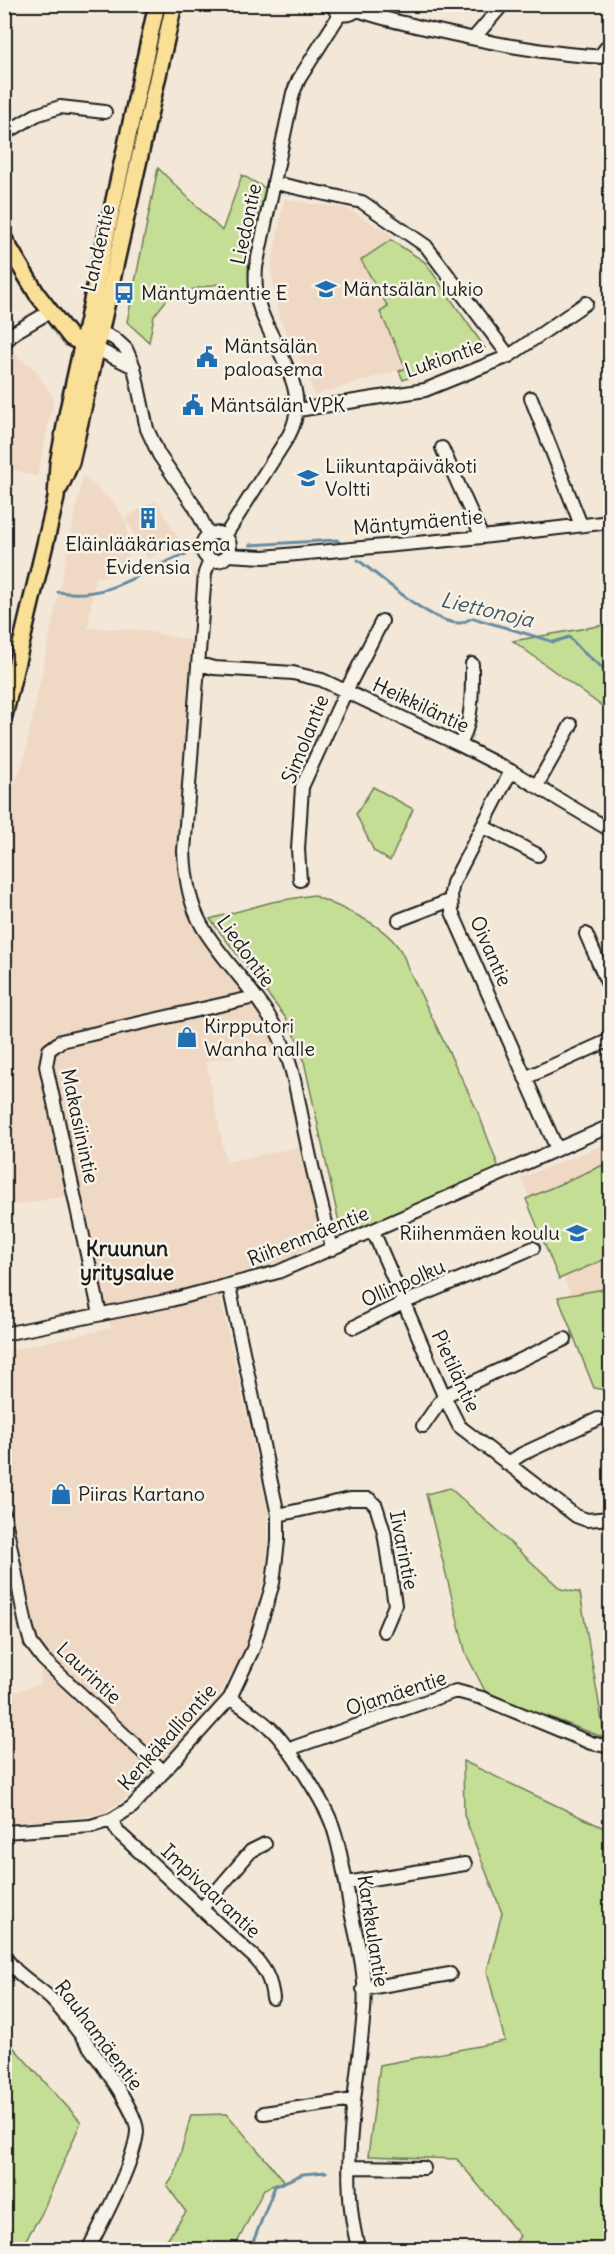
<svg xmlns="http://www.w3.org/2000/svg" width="615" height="2254" viewBox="0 0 615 2254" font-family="Delius,sans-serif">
  <rect width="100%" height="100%" fill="#f3e7d8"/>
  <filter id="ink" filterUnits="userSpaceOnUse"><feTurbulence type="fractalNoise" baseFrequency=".0167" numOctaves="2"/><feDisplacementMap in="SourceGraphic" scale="12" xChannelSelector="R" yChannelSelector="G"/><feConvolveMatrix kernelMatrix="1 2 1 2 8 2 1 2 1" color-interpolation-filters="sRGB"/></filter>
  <g filter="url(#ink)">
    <path fill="#efd9c4" d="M284 199 348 209 394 236 361 260 388 307 380 312 406 368 314 395 306 369 279 318 271 271Z
      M4 345 35 370 54 399 37 477 5 467Z
      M83 476 115 504 127 524 129 573 95 578 88 628 141 630 193 641 179 822 178 880 187 914 207 949 239 987 280 1047 206 1062 226 1162 300 1147 320 1227 309 1248 281 1262 216 1279 267 1507V1561L257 1611 239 1661 210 1711 132 1794 102 1814 62 1819 5 1823V1695L41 1684 38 1643 5 1475V1351L111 1328 83 1193 5 1207 4 809 23 763Z
      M156 500 180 542 148 559 125 518Z
      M610 1142V1288L571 1295 521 1178Z"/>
    <path fill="#c4de95" stroke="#707d58" stroke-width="1.5" d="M158 168 222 231 242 175 267 189 248 255 249 292 225 290 218 284 171 294 154 316 149 342 127 322Z
      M391 240 425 262 485 348 403 380 399 371 406 368 380 312 388 307 361 260Z
      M610 624V712L513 641Z
      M373 787 413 809 390 861 374 851 356 814Z
      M313 895C346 911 397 926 407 966L478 1112 499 1168 353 1231 340 1227 301 1047 285 1017 210 919 272 902Z
      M610 1162V1257L559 1279 526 1199Z
      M610 1288V1391L594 1388 558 1297Z
      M450 1488 561 1589 580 1593 605 1738 486 1693 466 1654 426 1494Z
      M463 1761 610 1831V2249H511L520 2236 457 2159 368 2156 380 2065 505 2041 487 1971 502 1913 464 1815Z
      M4 2037 81 2122 41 2215 23 2244 22 2249H5Z
      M227 2114 284 2181 264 2189 238 2241 241 2249H160L186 2212 167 2186 175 2174 191 2115Z"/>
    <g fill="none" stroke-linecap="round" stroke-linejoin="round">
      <path stroke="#668ca0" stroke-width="3" d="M250 545 337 540 339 542
        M358 560C381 577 433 625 460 623 463 623 469 619 473 618L554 642 569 637 583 652 610 674
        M4 583 7 582
        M58 592C113 600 138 571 186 554
        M254 2250 253 2242 275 2186 303 2174 326 2172"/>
      <defs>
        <path id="minor" d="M331 4C339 18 353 18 361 4
          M358 10C378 18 400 22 420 27 482 41 547 55 610 57
          M474 38 503 4
          M599 57 610 43
          M4 134 36 115 60 107 105 112
          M275 183 362 202 426 246 509 356
          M101 332 115 339 126 349 134 367 147 429 159 455 195 507 209 535
          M4 343 15 332 51 311
          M97 349 134 367
          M531 398 581 525
          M298 410 425 390 509 356 586 303
          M442 448 482 537
          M202 547a14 14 0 1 1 28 0a14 14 0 1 1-28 0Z
          M225 536 289 435C314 390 271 347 259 305 255 292 255 280 256 267L293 93 299 79 340 14
          M228 555 264 557 482 537 610 522
          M210 560 205 573 184 851C185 876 189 903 202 926 223 962 257 991 276 1029 295 1067 298 1102 307 1143 314 1178 324 1213 332 1249
          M199 664 214 668 293 673 322 680 460 745 511 771 610 830
          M460 745C473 719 472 693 472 664
          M511 771 453 883 451 893 452 912 557 1149
          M537 785 571 725
          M484 827 538 855
          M300 880 298 849 302 787 346 691 382 621
          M399 920 451 900
          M586 934 610 989
          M525 1078 610 1040
          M373 1231 444 1396 459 1426 576 1516 587 1520 610 1518
          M100 1314 46 1066 49 1050 61 1041 255 997
          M354 1327 403 1303 533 1248
          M4 1334 171 1300 278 1272 610 1126
          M423 1426 444 1396 565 1339
          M507 1464 522 1454 598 1419
          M4 1514 26 1625 31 1643 43 1659 164 1772
          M278 1515 350 1499H369L376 1506 384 1532 395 1605 384 1631
          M230 1698C244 1708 258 1717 270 1728 287 1743 326 1805 333 1827 342 1854 346 1884 351 1912 358 1943 367 1978 364 2010 358 2086 337 2175 359 2250
          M295 1747 456 1691 482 1698 591 1743 610 1747
          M111 1820 119 1833 256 1959C267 1972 271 1982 273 1998
          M4 1832 91 1826 111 1820 132 1807 230 1698 253 1649 273 1583 278 1541V1515L229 1286
          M346 1883 465 1864
          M202 1908 251 1851 265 1844
          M4 1956C9 1962 14 1969 19 1973 31 1984 44 1991 54 2002 72 2022 139 2109 137 2132 134 2163 103 2220 88 2250
          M363 1989 450 1974
          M264 2113 353 2100
          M350 2167 424 2168"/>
        <path id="major" d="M4 239 37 294 71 338 91 347
          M60 487 71 462 174 4
          M4 716 56 498 58 464 68 410 157 4"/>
      </defs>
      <use href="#minor" stroke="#1c1c1c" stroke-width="16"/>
      <use href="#major" stroke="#1c1c1c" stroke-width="20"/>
      <use href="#minor" stroke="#f7f3e8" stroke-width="12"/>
      <use href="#major" stroke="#fadf96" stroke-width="15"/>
    </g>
  </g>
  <defs>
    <symbol id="school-bare" viewBox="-9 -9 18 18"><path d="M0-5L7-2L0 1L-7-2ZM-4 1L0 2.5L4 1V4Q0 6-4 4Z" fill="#1f6fb2" stroke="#f7f3e8" stroke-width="2.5" paint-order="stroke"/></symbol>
    <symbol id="bus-bare" viewBox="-9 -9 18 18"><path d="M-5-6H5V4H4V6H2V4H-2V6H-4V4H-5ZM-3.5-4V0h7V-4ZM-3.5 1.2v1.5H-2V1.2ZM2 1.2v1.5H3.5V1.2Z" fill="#1f6fb2" stroke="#f7f3e8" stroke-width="2.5" paint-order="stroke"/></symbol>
    <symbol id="civic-bare" viewBox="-9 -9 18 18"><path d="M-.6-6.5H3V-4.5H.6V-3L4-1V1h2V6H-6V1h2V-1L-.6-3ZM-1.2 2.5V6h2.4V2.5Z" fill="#1f6fb2" stroke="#f7f3e8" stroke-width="2.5" paint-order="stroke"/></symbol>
    <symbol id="building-bare" viewBox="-9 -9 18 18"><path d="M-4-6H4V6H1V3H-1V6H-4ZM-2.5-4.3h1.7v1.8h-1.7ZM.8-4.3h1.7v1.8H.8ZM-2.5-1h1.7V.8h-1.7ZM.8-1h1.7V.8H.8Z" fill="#1f6fb2" stroke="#f7f3e8" stroke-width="2.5" paint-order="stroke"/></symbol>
    <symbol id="shop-bare" viewBox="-9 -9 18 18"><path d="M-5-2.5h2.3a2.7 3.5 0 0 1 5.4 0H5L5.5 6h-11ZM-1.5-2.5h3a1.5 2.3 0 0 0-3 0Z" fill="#1f6fb2" stroke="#f7f3e8" stroke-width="2.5" paint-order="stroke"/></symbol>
  </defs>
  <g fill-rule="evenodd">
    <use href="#school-bare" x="311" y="274" width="30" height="30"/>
    <use href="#bus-bare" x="109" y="278" width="30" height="30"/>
    <use href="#civic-bare" x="192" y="342" width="30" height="30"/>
    <use href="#civic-bare" x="178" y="390" width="30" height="30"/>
    <use href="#school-bare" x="293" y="463" width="30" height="30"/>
    <use href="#building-bare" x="133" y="503" width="30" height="30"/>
    <use href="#shop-bare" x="172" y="1022" width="30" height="30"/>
    <use href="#school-bare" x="562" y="1218" width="30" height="30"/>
    <use href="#shop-bare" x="46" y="1479" width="30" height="30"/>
  </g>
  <g text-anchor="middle" stroke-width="5" stroke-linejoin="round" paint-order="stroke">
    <g font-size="20" fill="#1c1c1c" stroke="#f7f3e8">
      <text transform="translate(246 224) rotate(-78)" y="7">Liedontie</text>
      <text transform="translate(98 248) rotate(-77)" y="7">Lahdentie</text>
      <text transform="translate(444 358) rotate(-19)" y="7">Lukiontie</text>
      <text transform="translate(418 522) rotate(-5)" y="7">Mäntymäentie</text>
      <text transform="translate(421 705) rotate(25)" y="7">Heikkiläntie</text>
      <text transform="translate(305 739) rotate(-68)" y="7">Simolantie</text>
      <text transform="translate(246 951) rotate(54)" y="7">Liedontie</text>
      <text transform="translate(491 951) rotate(66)" y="7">Oivantie</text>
      <text transform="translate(80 1126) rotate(78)" y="7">Makasiinintie</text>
      <text transform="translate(308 1236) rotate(-22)" y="7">Riihenmäentie</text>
      <text transform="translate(403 1283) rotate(-24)" y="7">Ollinpolku</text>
      <text transform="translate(456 1371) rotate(65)" y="7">Pietiläntie</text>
      <text transform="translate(404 1550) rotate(79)" y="7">Iivarintie</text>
      <text transform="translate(89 1673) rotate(43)" y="7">Laurintie</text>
      <text transform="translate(396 1693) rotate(-18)" y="7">Ojamäentie</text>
      <text transform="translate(167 1737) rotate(-48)" y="7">Kenkäkalliontie</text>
      <text transform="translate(211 1891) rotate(43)" y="7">Impivaarantie</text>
      <text transform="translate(373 1931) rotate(81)" y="7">Karkkulantie</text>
      <text transform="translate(99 2035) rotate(53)" y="7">Rauhamäentie</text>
    </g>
    <g font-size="20" fill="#1c1c1c" stroke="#f7f3e8" text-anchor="start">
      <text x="343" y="296">Mäntsälän lukio</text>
      <text x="141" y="300">Mäntymäentie E</text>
      <text x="224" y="353">Mäntsälän<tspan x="224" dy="23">paloasema</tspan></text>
      <text x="210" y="412">Mäntsälän VPK</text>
      <text x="325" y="473">Liikuntapäiväkoti<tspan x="325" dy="23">Voltti</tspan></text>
      <text x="148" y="551" text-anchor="middle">Eläinlääkäriasema<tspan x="148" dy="23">Evidensia</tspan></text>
      <text x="204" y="1033">Kirpputori<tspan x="204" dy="23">Wanha nalle</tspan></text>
      <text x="560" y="1240" text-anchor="end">Riihenmäen koulu</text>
      <text x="78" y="1501">Piiras Kartano</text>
    </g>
    <g font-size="21" font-style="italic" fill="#41545e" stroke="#f7f3e8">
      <text transform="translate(487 610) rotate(13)" y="7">Liettonoja</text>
    </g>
    <g font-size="21" font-weight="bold" fill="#1c1c1c" stroke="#f7f3e8">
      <text x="127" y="1256">Kruunun<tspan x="127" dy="24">yritysalue</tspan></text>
    </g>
  </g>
  <rect width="615" height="2254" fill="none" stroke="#f7f3e8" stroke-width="24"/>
  <rect x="12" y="12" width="591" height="2230" fill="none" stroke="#1c1c1c" stroke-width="2" filter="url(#ink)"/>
</svg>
